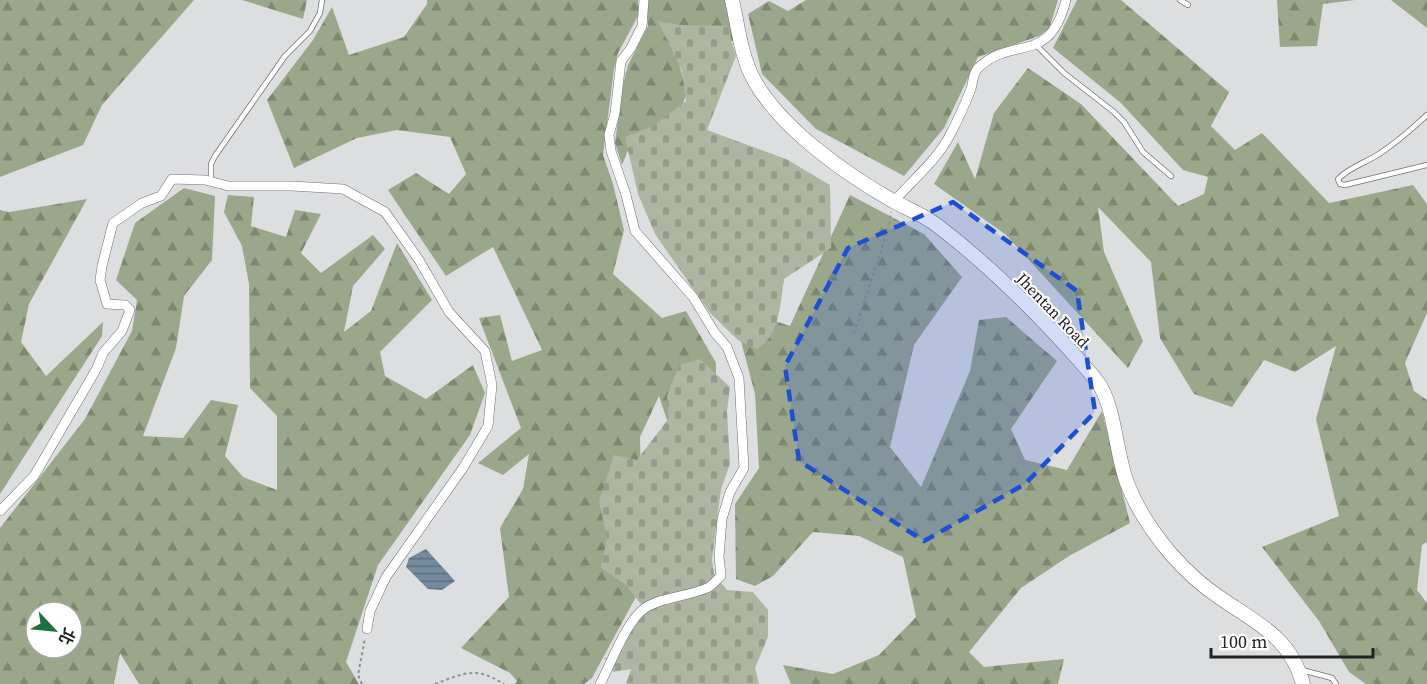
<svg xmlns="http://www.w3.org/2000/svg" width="1427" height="684" viewBox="0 0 1427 684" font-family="'Source Serif 4','Noto Sans TC',serif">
  <defs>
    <pattern id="forest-firs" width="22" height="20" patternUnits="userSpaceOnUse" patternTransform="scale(1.5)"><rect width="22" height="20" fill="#9ba78b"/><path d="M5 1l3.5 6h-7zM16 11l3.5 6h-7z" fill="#7e8871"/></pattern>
    <pattern id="cemetery-stones" width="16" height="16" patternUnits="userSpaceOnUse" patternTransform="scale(1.5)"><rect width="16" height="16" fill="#aeb6a2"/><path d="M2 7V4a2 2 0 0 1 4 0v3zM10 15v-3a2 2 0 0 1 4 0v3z" fill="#959c8b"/></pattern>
    <pattern id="water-rules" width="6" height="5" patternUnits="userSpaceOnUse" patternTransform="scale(1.5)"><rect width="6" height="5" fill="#738a9f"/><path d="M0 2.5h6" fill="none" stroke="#5e7081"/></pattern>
  </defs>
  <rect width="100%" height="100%" fill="#dddee0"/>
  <path fill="url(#forest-firs)" fill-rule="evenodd" d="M0 0H194L102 105 83 145 0 177Z
    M242 0H307L303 19Z
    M427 0H638L639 14 618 53 614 69 603 155 613 184 624 230 613 274 662 318 686 311 716 363 715 456 681 462 659 396 640 437 644 582 592 678 584 684H515L517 681 510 673 461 648 509 597 500 528 523 489 529 454 503 475 478 463 521 428 479 318 500 315 512 361 542 350 493 247 446 276 388 190 416 173 449 194 466 174 450 137 397 130 357 138 294 168 267 100 313 40 332 7 349 55 404 37 427 4Z
    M646 0H727L735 41H701L670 31 687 93 678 116 632 140 622 165 615 143 622 88 628 65 648 26Z
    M806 0H1058L1049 29 1039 36 978 57 944 128 904 176 816 129 762 74 748 14 769 1 788 11Z
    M1077 0H1121L1229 92 1211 126 1235 150 1262 133 1329 203 1413 185 1427 204V313L1405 363 1414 391 1427 400V542L1422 545 1417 590 1427 603V684H1366L1349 672 1319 621 1262 547 1339 516 1316 419 1336 346 1295 372 1264 360 1232 407 1194 394 1160 338 1151 262 1098 207 1104 252 1143 341 1128 368 1005 234 934 184 958 142 975 179 994 113 1028 68 1081 104 1178 206 1204 194 1208 177 1183 170 1121 103 1053 48Z
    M1277 0H1355L1323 4 1317 46 1280 47Z
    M1391 0H1427V28Z
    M184 188 215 196 212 260 184 296 176 348 143 436 183 438 211 400 238 405 225 456 243 477 277 490V416L250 388 249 284 242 246 224 212 228 195 254 197 251 226 286 237 295 210 321 214 301 253 321 273 373 235 385 249 353 286 344 332 371 311 397 243 432 300 380 352 385 376 426 399 473 365 485 393 470 435 378 565 346 662 359 684H139L120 653 114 684H0V528L85 419 132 331 137 300 116 280 135 223ZM36 612H72V648H36Z
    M850 195 924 234 962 277 914 345 890 447 921 487 970 371 979 320 1006 317 1057 361 1011 429 1025 460 1067 470 1102 411 1130 523 1069 556 1021 588 969 652 984 667 1064 659 1058 684H791L783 665 833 674 879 655 916 617 903 557 859 536 813 532 773 576 755 586 736 579 735 504 759 468 755 394 732 307 790 326Z
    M87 199 29 304 21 342 46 376 103 322 102 336 0 494V210L9 212Z"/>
  <path fill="url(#cemetery-stones)" d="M658 21 680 25 727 26 736 56 707 130 786 159 830 185 831 248 784 279C780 303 780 338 756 349L738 340 710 313 655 234 638 194 625 137 653 126 686 101 682 71Z
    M700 359 730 387 727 412 730 464 721 489 712 560 714 574 727 590 753 592 768 610V637L755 668 759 684H626L631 669 613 672 605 658 612 659 644 608 625 584 601 568 607 538 599 501 614 455 637 460 669 418 667 396 679 365Z"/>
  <path fill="url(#water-rules)" d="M426 549 455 581 442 590 428 589 406 567 409 558Z"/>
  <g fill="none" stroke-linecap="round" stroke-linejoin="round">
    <defs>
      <path id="lane" d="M1180 0 1188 5
        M1035 44 1064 73 1114 112 1124 122 1143 152 1171 176
        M1427 115C1412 129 1396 143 1379 154 1365 163 1350 167 1338 179L1340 184 1345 185 1427 165
        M211 181V164L215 156 285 56 310 31 320 13 322 0
        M1302 670 1332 678 1336 684"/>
      <path id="street" d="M894 201C913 180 937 160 950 135 958 120 965 104 971 89 973 82 973 73 978 68 1014 34 1049 67 1066 0
        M0 511 34 476 97 368 103 353 122 331 130 310 125 305 107 304 100 280 102 266 113 223 142 203 161 196 172 179 205 180 228 186H292L343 189 385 212 419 260 449 312 485 351 492 385 488 426 463 468 386 577 370 611 367 629
        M600 684C611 664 626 621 645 608 661 597 690 596 707 588 712 586 717 579 721 576L719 557 722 519 730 492 744 468 739 378 727 347 715 333 693 297 635 231 626 195 611 151 609 135 615 113 621 61 631 48 642 26 644 0"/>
      <path id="secondary" d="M732 0C738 26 741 57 754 80 781 129 846 174 893 201 908 209 924 215 938 226 989 265 1036 312 1079 360 1086 369 1097 379 1102 389 1116 418 1116 453 1127 483 1137 509 1153 533 1171 554 1185 570 1201 585 1219 597 1256 623 1290 636 1303 684"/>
    </defs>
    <use href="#lane" stroke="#707073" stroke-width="6"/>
    <use href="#street" stroke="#707073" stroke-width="10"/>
    <use href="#secondary" stroke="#707073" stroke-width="15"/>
    <path stroke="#8f9092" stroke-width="2" stroke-dasharray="3 3" stroke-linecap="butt" d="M854 333 889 226 891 212
      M362 684 358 675 365 638
      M435 684C465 673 475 666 504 684"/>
    <use href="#lane" stroke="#fff" stroke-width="4.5"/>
    <use href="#street" stroke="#fff" stroke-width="9"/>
    <use href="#secondary" stroke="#fff" stroke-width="14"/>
  </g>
  <path fill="#1d4ed8" fill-opacity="0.2" stroke="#1d4ed8" stroke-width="4.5" stroke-dasharray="12 8" stroke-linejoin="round" d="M953 202 1077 291 1095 412 1025 484 924 541 799 461 785 366 848 248Z"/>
  <g text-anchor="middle" stroke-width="4.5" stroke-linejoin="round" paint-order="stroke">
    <g font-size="16" fill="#222223" stroke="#fff">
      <text transform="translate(1053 310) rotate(46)" y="6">Jhentan Road</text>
    </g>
  </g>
  <g transform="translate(54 630) rotate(116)"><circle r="28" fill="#ffffff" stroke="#a7a7a7" stroke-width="1.5"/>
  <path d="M0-4.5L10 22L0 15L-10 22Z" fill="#1b6f41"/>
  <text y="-9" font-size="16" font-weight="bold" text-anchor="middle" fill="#222223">北</text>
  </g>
  <path d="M1211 648v9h162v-9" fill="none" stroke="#222223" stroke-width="3"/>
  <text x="1220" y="648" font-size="18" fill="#222223" stroke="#ffffff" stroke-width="4.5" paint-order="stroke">100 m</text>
</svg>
